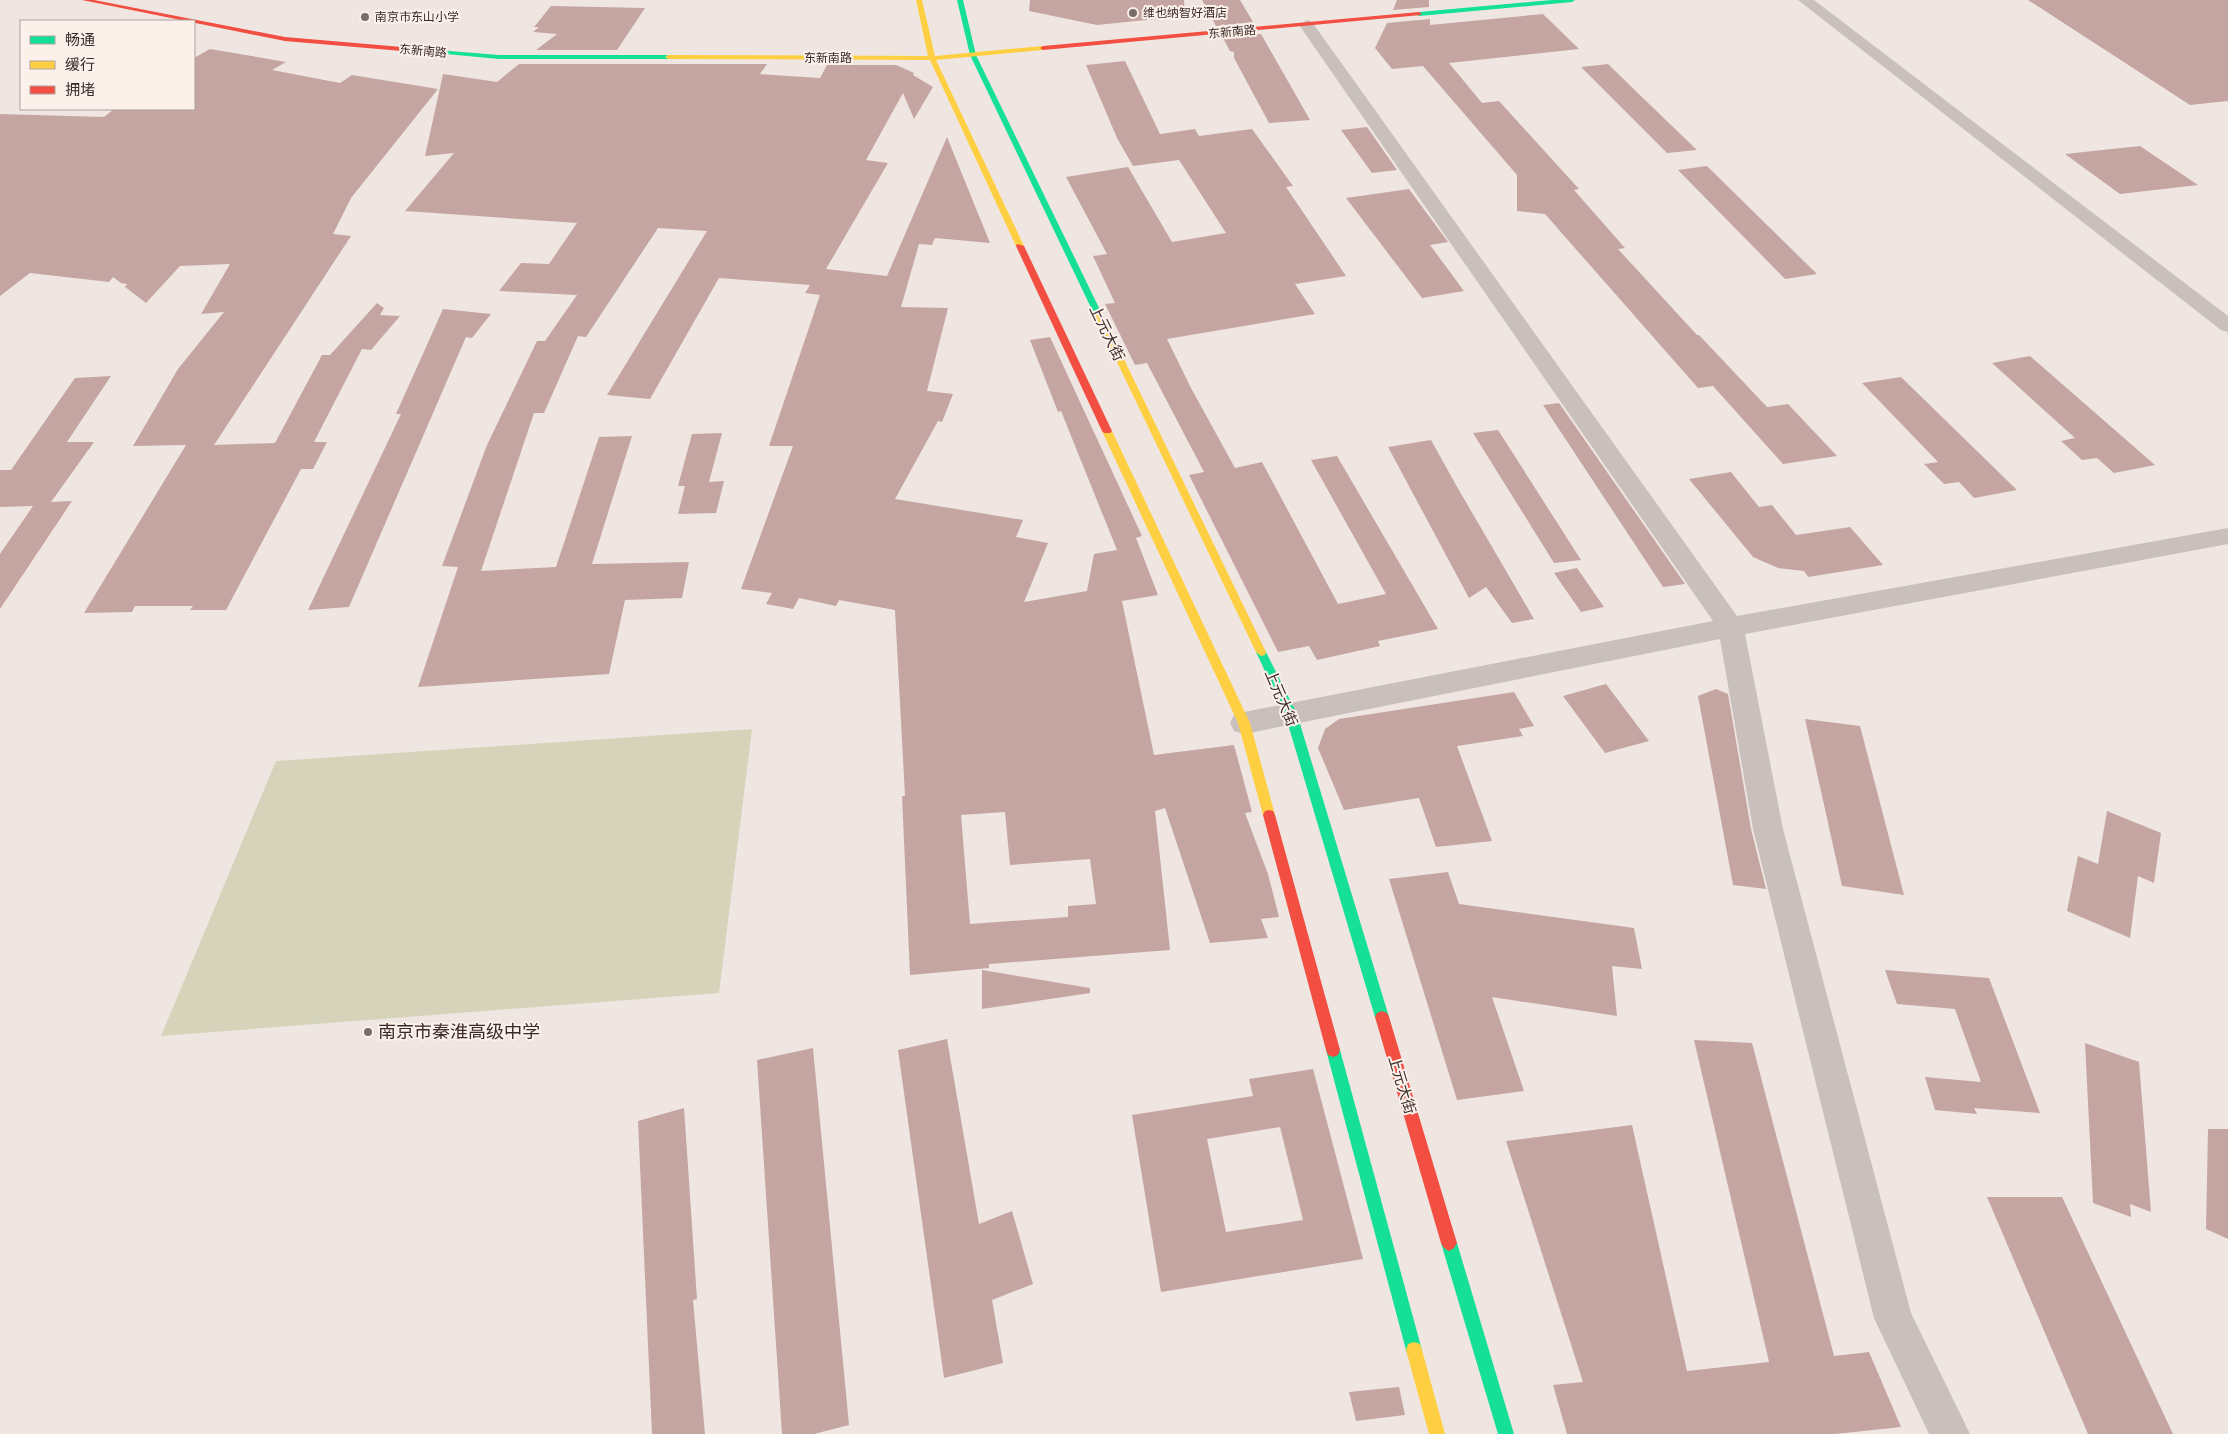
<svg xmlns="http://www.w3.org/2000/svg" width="2228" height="1434" viewBox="0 0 2228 1434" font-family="'Nunito Sans','Noto Sans SC',sans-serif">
  <rect width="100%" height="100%" fill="#efe6e2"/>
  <path fill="#d5d4ba" d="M752 729 719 993 161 1036 276 761Z"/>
  <path fill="#c5a5a2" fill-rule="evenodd" d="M1030 0H1184L1185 16 1097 25 1029 11Z
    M1202 0H1240L1253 22 1216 26Z
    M1397 0H1429V7L1393 10Z
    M2028 0H2228V101L2190 105Z
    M551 6 645 8 617 50H622H536L557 34 533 32 539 27H534Z
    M1543 14 1579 49 1449 63 1482 103 1499 101 1579 189 1574 190 1625 248 1618 249 1697 335H1699L1767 407 1788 404 1837 456 1783 464 1713 386 1698 388 1545 214 1517 211V175L1423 66 1392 69 1375 48 1387 23 1430 19V25Z
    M1261 34 1310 120 1269 123 1234 58V52L1230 51 1223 38Z
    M210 49 286 62 272 70 340 83 352 75 438 89 351 198 333 234 351 236 214 445 275 443 322 355H330L377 303 384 308 380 315 400 316 371 350 362 349 314 442H327L313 469H301L226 610H190L193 606H135L132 612 84 613 186 445 133 446 178 369 224 312 201 314 230 264 180 266 146 303 125 287 127 284 121 283 113 277 109 282 30 273 0 296V114L104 117 114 109H194V58Z
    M1125 61 1160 134 1195 129 1199 136 1252 129 1293 186 1286 187 1346 276 1295 284 1315 314 1167 339 1191 388 1235 468 1262 462 1338 604 1386 594 1311 460 1337 456 1438 629 1378 641 1380 646 1317 660 1309 646 1278 652 1189 475 1204 472 1147 363 1135 365 1105 304 1115 303 1093 256 1107 254 1066 177 1128 167 1172 242 1226 233 1179 160 1133 166 1117 138 1086 65Z
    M519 64H767L760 74 820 78 827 65H896L914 73 913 75 933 87 914 119 903 93 866 160 888 163 826 269 887 276 947 137 990 243 935 238 932 245 919 244 901 307 948 308 927 391 953 394 942 422 938 421 895 499 1023 520 1016 537 1048 543 1024 602 1087 591 1094 554 1117 550 1061 411 1058 412 1030 340 1050 337 1142 536 1136 538 1158 595 1122 601 1154 755 1234 745 1252 812 1245 813 1268 874 1279 917 1261 919 1268 938 1210 943 1165 808 1155 811 1170 950 989 964V968L910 975 902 796H905L895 610 839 600 836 606 799 598 793 609 766 604 772 593 741 589 793 446H769L820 295 805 293 810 285 719 278 650 399 607 395 707 231 658 228 586 337 578 336 544 413H534L481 571 556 567 599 437 632 436 592 564 689 562 682 598 625 600 609 674 418 687 458 567 442 566 487 445 537 341H545L577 295 499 291 521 263 549 264 577 223 405 211 454 153 425 156 443 74 497 82ZM1005 812 1010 865 1090 859 1096 904 1068 906V917L970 924 961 815Z
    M1608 64 1645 100 1697 150 1667 153 1581 67Z
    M1367 127 1397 170 1372 173 1341 130Z
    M2140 146 2198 185 2120 194 2065 154Z
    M1707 166 1817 274 1785 279 1678 170Z
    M1409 189 1448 242 1430 245 1464 291 1422 298 1346 198Z
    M443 309 491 314 472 338 466 337 349 607 308 610 401 414H396Z
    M2030 356 2155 465 2114 473 2097 458 2082 460 2061 441 2075 438 1992 363Z
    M111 376 67 442H94L51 502 72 501 0 609V554L33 506 0 507V470H11L75 378Z
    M1901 377 2017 490 1974 498 1959 482 1944 484 1924 464 1938 462 1862 383Z
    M1559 403 1685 584 1663 587 1543 405Z
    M1498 430 1581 560 1554 563 1473 433Z
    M722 433 709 482 724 481 716 513 678 514 685 486H678L692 434Z
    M1431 440 1456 485 1534 619 1512 623 1486 587 1469 598 1388 447Z
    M1731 472 1759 507 1772 505 1796 535 1850 527 1883 565 1808 577 1804 571 1778 568 1753 557 1689 479Z
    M1577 568 1604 607 1581 612 1554 573Z
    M1606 684 1649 741 1605 753 1563 696Z
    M1716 689 1728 694 1751 829 1766 889 1733 885 1698 696Z
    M1514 692 1534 726 1519 729 1523 736 1457 746 1492 841 1436 847 1419 798 1344 810 1318 748 1325 729 1339 719Z
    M1805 719 1860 726 1904 895 1842 886Z
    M2107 811 2161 833 2154 883 2138 876 2130 938 2067 911 2078 856 2098 864Z
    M1448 872 1459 904 1634 928 1642 969 1612 966 1617 1016 1492 997 1524 1091 1457 1100 1389 879Z
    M982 970 1090 988V993L982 1009Z
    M1885 970 1989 978 2040 1113 1974 1108 1977 1114 1935 1110 1925 1077 1981 1082 1955 1009 1897 1004Z
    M947 1039 979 1224 1012 1211 1033 1284 992 1300 1003 1363 944 1378 898 1050Z
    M1694 1040 1752 1043 1834 1356 1869 1352 1901 1427 1835 1434H1567L1553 1385 1583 1382 1506 1141 1632 1125 1687 1371 1769 1362Z
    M2085 1043 2139 1062 2151 1212 2130 1204 2131 1217 2093 1203Z
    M813 1048 849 1425 814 1434H782L757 1060Z
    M1313 1069 1363 1259 1161 1292 1132 1115 1253 1096 1249 1079ZM1280 1127 1303 1220 1226 1232 1207 1139Z
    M684 1108 697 1299 693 1300 705 1434H652L638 1121Z
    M2208 1129H2228V1239L2206 1229Z
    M1987 1197H2062L2173 1434H2088Z
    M1399 1387 1405 1415 1356 1421 1349 1392Z"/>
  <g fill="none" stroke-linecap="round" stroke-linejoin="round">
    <path fill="#c9bfbb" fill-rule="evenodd" d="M1798 0H1814L2228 316V332L2221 330Z
      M1307 20 1312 22 1737 616 2228 528V544L1745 634 1783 829 1911 1313 1970 1434H1929L1874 1318 1753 829 1720 639 1244 734 1234 731 1230 723 1234 715 1244 712 1713 621 1299 25Z"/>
    <path fill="#16e098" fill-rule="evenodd" d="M957 0H963L976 55 1102 314 1101 316 1098 317 1094 314 970 55Z
      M1552 0H1575L1572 2 1419 16 1416 14 1419 12Z
      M437 50 499 55H668L671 57 668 59H499L435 53V51Z
      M1261 648 1266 652 1297 714 1389 1017 1387 1021 1382 1023 1377 1021 1375 1017 1285 714 1256 652Z
      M1333 1043 1338 1045 1340 1050 1422 1350 1420 1356 1414 1358 1408 1356 1406 1350 1326 1050 1328 1045Z
      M1449 1235 1454 1238 1457 1243 1514 1434H1498L1441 1243 1444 1238Z"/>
    <path fill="#ffcf43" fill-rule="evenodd" d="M916 0H922L935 56 1043 46 1046 48 1043 50 936 60 1024 246 1023 248 1016 246 930 60 668 59 665 57 668 55 928 56Z
      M1098 311 1102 314 1266 652 1265 655 1261 656 1256 652 1094 314Z
      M1107 428 1112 431 1250 723 1275 815 1273 819 1269 820 1265 819 1263 815 1238 723 1102 431Z
      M1414 1342 1420 1344 1422 1350 1445 1434H1429L1406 1350 1408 1344Z"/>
    <path fill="#f24e42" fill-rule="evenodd" d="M82 0H94L285 37 437 50 440 52 437 54 285 41Z
      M1419 12 1421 13V15L1043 50 1040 48 1043 46Z
      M1017 244 1024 246 1112 431 1110 433H1104L1102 431 1016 246Z
      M1269 810 1273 811 1275 815 1340 1050 1338 1055 1333 1057 1328 1055 1326 1050 1263 815 1265 811Z
      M1382 1011 1387 1013 1389 1017 1457 1243 1454 1248 1449 1251 1444 1248 1441 1243 1375 1017 1377 1013Z"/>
  </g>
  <g fill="#796c69" stroke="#fcf0ea" stroke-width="2">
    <circle cx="1133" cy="13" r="5"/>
    <circle cx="365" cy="17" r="5"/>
    <circle cx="368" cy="1032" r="5"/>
  </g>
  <g text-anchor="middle" stroke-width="4" stroke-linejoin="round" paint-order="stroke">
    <g font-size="12" fill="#3a2a28" stroke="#fcf0ea" text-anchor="start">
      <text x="1143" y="17">维也纳智好酒店</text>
      <text x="375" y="21">南京市东山小学</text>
    </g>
    <g font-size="12" fill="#3a2a28" stroke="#fcf0ea">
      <text transform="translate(1232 32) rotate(-5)" y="4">东新南路</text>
      <text transform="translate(423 51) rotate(5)" y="4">东新南路</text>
      <text x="828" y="62">东新南路</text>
    </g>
    <g font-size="15" fill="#3a2a28" stroke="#fcf0ea">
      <text transform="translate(1107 333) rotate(64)" y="5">上元大街</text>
      <text transform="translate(1281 698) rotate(67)" y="5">上元大街</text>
      <text transform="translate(1402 1085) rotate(73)" y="5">上元大街</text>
    </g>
    <g font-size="18" fill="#3a2a28" stroke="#fcf0ea" text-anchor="start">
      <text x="378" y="1038">南京市秦淮高级中学</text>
    </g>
  </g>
  <rect x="20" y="20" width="175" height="90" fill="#fcf0ea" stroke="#aea19c"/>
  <rect x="30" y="36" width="25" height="8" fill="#16e098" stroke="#aea19c"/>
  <text x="65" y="45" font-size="15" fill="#3a2a28">畅通</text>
  <rect x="30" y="61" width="25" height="8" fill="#ffcf43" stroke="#aea19c"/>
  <text x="65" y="70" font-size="15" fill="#3a2a28">缓行</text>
  <rect x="30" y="86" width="25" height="8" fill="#f24e42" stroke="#aea19c"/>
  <text x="65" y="95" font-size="15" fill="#3a2a28">拥堵</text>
</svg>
